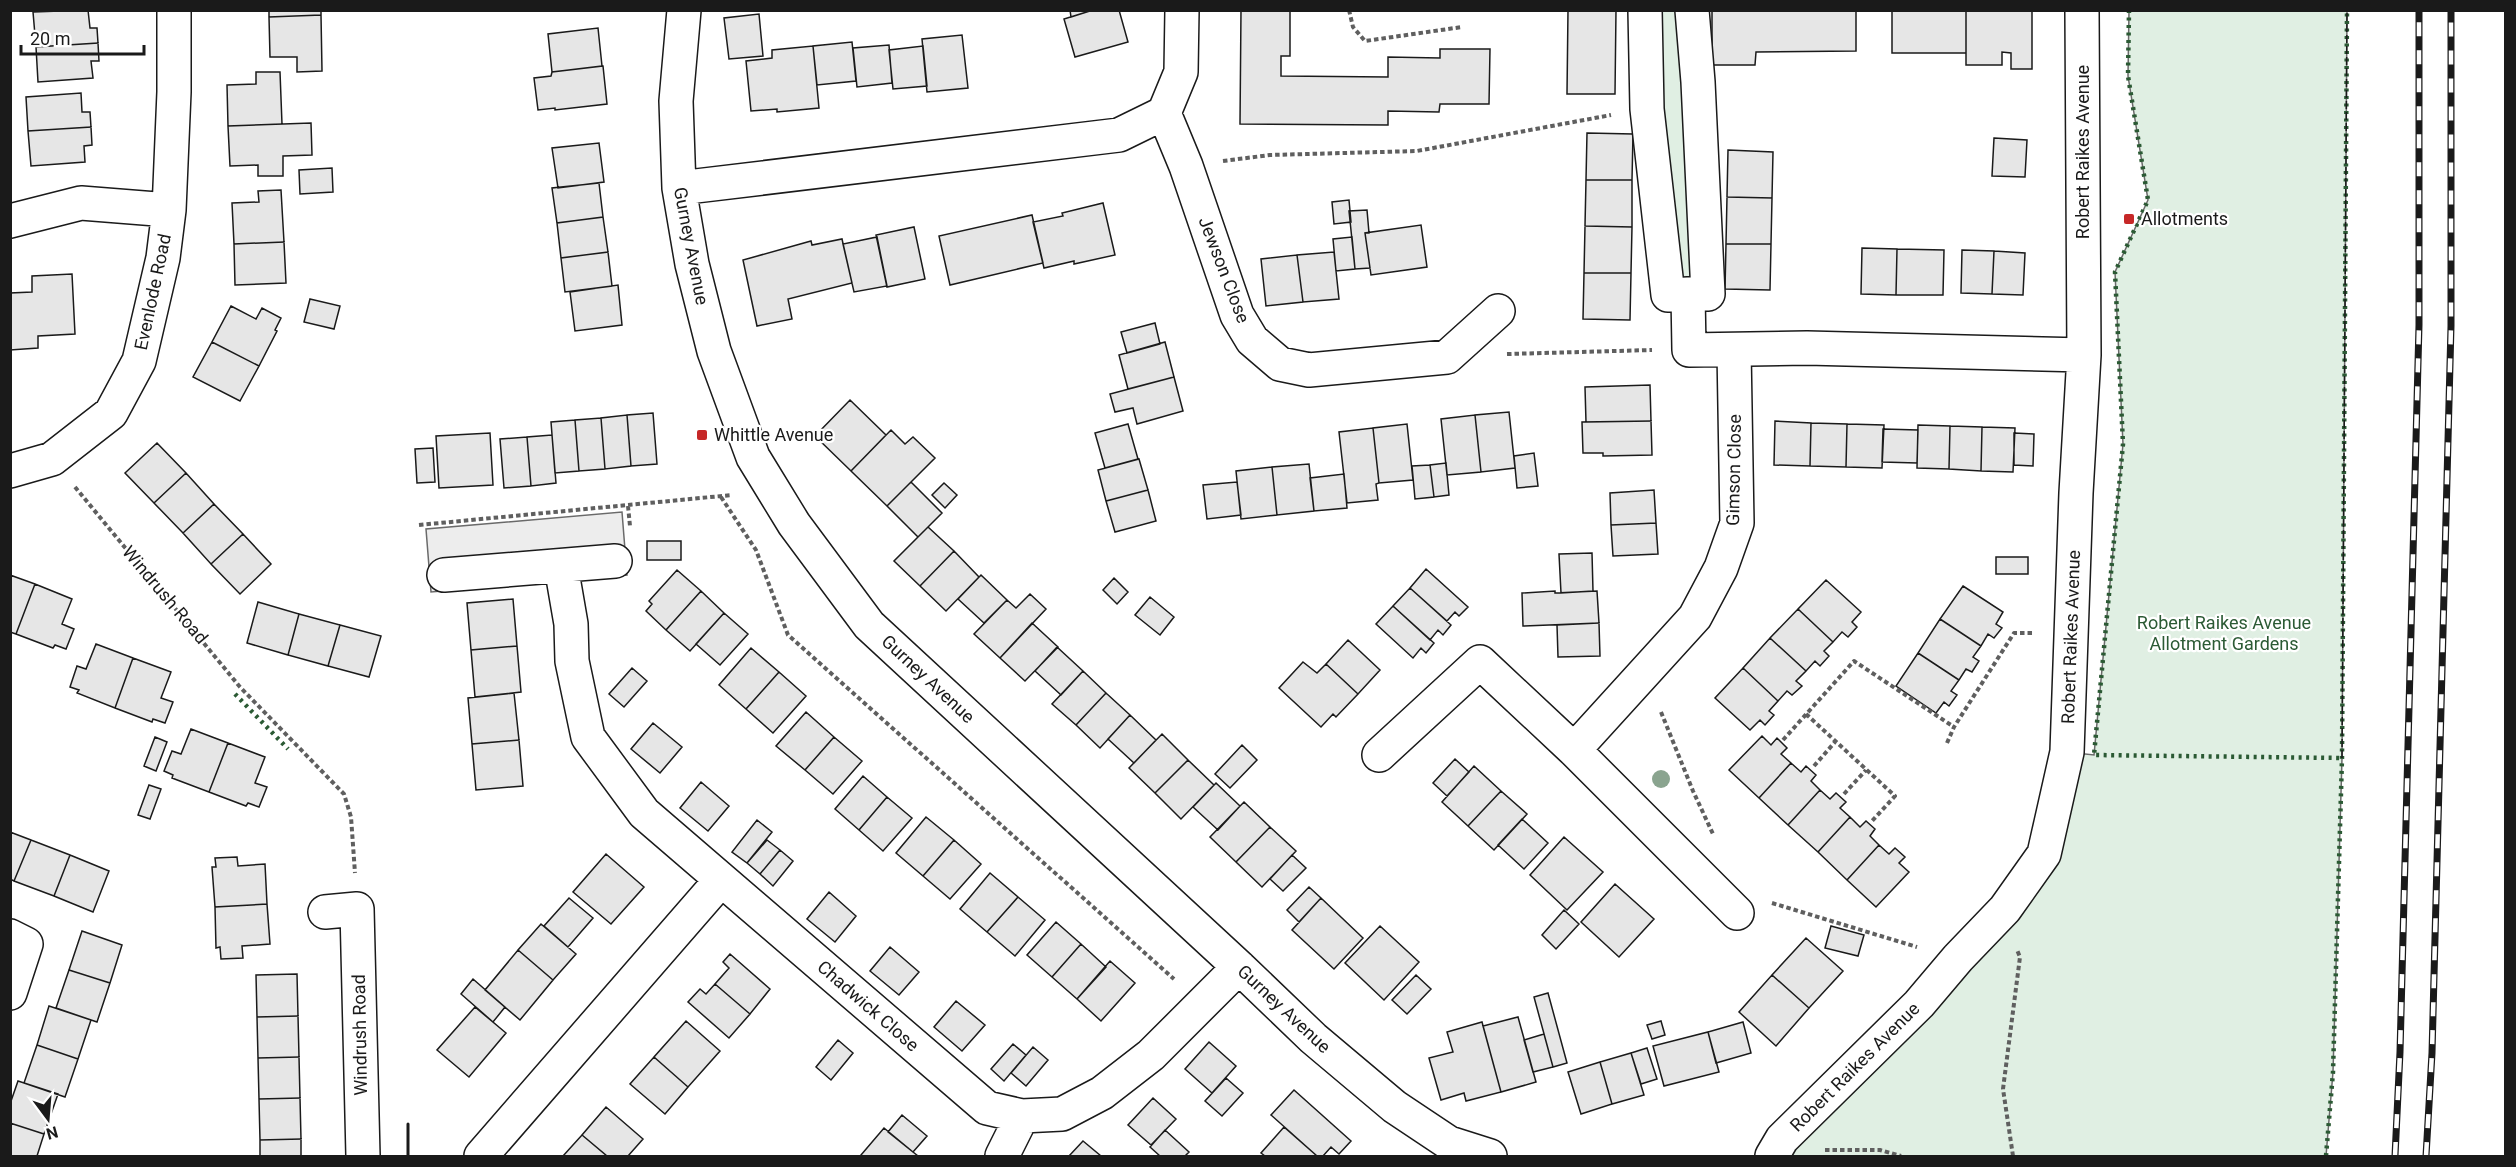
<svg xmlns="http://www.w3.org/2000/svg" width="2516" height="1167" viewBox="0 0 2516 1167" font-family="Roboto,sans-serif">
  <rect width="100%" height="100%" fill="#fff"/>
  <path fill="#e0efe3" stroke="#6a6a6a" stroke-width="1.5" d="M1650 11H1685L1699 286H1672Z
    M2129 11H2347L2342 758 2333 1072 2326 1156H1772L2005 909 2067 752 2094 755 2123 444 2115 272 2148 200 2128 76Z"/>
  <path fill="#ededed" stroke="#6a6a6a" stroke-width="1.5" d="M622 512 627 575 431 592 426 529Z"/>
  <path fill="#e6e6e6" stroke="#1a1a1a" stroke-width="1.5" d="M88 10 90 28H97L98 43 36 47 33 12Z
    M269 10H321V15L269 17Z
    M1070 10H1093L1071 17Z
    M1093 10H1119L1128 42 1075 57 1064 19Z
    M1241 10H1290V56H1281V76L1388 77V57L1440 58V49H1490L1489 104H1440L1439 112 1388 111V125L1240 124Z
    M1568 10H1616L1615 94H1567Z
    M1712 10H1856V51L1756 52 1755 65H1712Z
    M1892 10H1966V53H1892Z
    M1966 10H2032V69H2011V53L2002 52V65H1966Z
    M759 14 763 56 729 59 724 18Z
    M321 15 322 71 297 72V57H270L269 17Z
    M598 28 602 66 552 72 548 34Z
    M962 35 968 88 927 92 922 39Z
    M852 42 856 81 817 85 813 46Z
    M98 43 99 61H91L93 78 38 82 36 47Z
    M889 45 892 83 857 87 853 48Z
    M813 46 819 108 777 112V109L751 111 746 61 772 58V50Z
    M923 46 927 86 893 89 889 50Z
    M603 66 607 104 555 110V108L538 110 534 78 551 76 552 72Z
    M256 72H280L282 124 228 126 227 85 256 84Z
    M81 93 82 112H90L91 127 28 131 26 97Z
    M311 123 312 155 283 156V176H258V165L230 166 228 126Z
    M91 127 92 145 84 146 85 162 31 166 28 131Z
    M1587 133 1633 134 1632 180H1586Z
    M1994 138 2027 140 2025 177 1992 176Z
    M599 143 604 182 558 188 552 148Z
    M1728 150 1773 152 1772 198 1727 197Z
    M332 168 333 192 300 194 299 170Z
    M1586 180H1632V227L1585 226Z
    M599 183 603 217 557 223 552 188Z
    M281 190 284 242 234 244 232 203 259 202 258 191Z
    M1727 197 1772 198 1771 244H1726Z
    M1349 200 1351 222 1334 224 1332 202Z
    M1103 203 1115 255 1074 264V261L1044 268 1033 222 1063 216 1062 213Z
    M1367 210 1369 233H1365L1370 268 1355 269 1349 211Z
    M1032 215 1043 263 950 285 939 236Z
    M603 217 608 252 561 258 557 223Z
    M1421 225 1427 267 1371 275 1365 233Z
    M1585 226 1632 227 1631 273H1584Z
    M914 227 925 279 887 287 876 235Z
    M877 237 887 286 854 292 843 244Z
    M1352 237 1355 269 1336 271 1333 239Z
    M842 239 852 283 788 299 792 319 757 326 743 260 811 241 812 245Z
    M284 242 286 283 235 285 234 244Z
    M1726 244H1771L1770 290 1725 289Z
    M1862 248 1897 249 1896 295 1861 294Z
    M1897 249 1944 250 1943 295H1896Z
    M1962 250 1994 251 1992 294 1961 293Z
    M1994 251 2025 253 2023 295 1992 294Z
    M608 252 612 286 565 292 561 258Z
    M1334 252 1339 299 1303 302 1297 255Z
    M1297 255 1303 302 1266 306 1261 259Z
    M1584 273H1631L1630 320 1583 319Z
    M72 274 75 334 38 336V348L10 350V293L32 292V276Z
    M618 285 622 325 575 331 570 292Z
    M310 299 340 306 334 329 304 322Z
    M231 306 256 319 262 308 281 318 275 330 277 331 259 366 212 342Z
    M1155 323 1160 344 1127 353 1121 332Z
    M212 342 259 366 240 401 193 377Z
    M1165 342 1174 377 1128 389 1119 355Z
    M1174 377 1183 411 1137 424 1133 408 1115 412 1110 394Z
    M1650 385 1651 421 1586 422 1585 387Z
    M850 400 886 435 851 471 815 436Z
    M1509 412 1515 468 1481 472 1475 415Z
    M653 413 657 464 631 466 627 415Z
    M627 415 631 466 605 469 601 418Z
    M1475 415 1481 472 1447 475 1441 419Z
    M601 418 605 469 579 471 575 420Z
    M575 420 579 471 555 473 551 422Z
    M1651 421 1652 455 1603 456V453H1583L1582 422Z
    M1775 421 1811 423 1810 466 1774 465Z
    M1811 423 1847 424 1846 467 1810 466Z
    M1128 424 1138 459 1105 468 1095 433Z
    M1407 424 1413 480 1379 483 1373 428Z
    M1847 424 1884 425 1882 468 1846 467Z
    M1918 425 1950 426 1949 469 1917 468Z
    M1950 426 1982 427 1981 471 1949 469Z
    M1982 427 2015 428 2013 472 1981 471Z
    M1373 428 1379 483 1376 484 1378 500 1347 503 1339 432Z
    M1883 429 1918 430 1917 463 1882 462Z
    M891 430 905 444 913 437 935 458 887 506 851 471Z
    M490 433 493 485 439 488 436 436Z
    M2014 433 2034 434 2033 466 2014 465Z
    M552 435 556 483 531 486 527 437Z
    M527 437 531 486 504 488 500 439Z
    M157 443 186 473 154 503 125 473Z
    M433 448 435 482 417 483 415 449Z
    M1534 453 1538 486 1517 488 1514 456Z
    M1139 459 1148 490 1106 501 1098 470Z
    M1446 463 1449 495 1434 497 1430 465Z
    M1309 464 1314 511 1277 515 1272 467Z
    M1430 465 1434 497 1415 499 1412 466Z
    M1272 467 1277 515 1241 519 1236 471Z
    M186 473 214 504 183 533 154 503Z
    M1344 474 1347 508 1314 511 1310 478Z
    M911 482 942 513 918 537 887 506Z
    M1237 482 1241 515 1207 519 1203 485Z
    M944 483 957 495 945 508 932 495Z
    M1148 490 1156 521 1115 532 1106 501Z
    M1654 490 1656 523 1611 525 1610 493Z
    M214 504 243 534 211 564 183 533Z
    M1656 523 1658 554 1613 556 1611 525Z
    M928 527 954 551 920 586 894 561Z
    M243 534 271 564 240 594 211 564Z
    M647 541H681V560H647Z
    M954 551 979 577 946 611 920 586Z
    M1592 553 1593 591 1561 593 1559 554Z
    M1996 557H2028V574H1996Z
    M1426 569 1468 607 1459 616 1455 612 1447 621 1410 588Z
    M677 570 701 591 666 630 646 611 652 604 649 601Z
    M10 575 35 584 16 634 10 632Z
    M981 575 1007 600 984 623 958 599Z
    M1114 578 1128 592 1117 604 1103 590Z
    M1826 580 1861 612 1852 622 1857 627 1848 637 1842 632 1833 642 1798 609Z
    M35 584 72 599 62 624 74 629 66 649 55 645 53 648 16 634Z
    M1963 586 2003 612 1996 624 2002 628 1994 638 1988 634 1981 646 1940 619Z
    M1410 588 1451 625 1443 635 1438 630 1430 640 1393 606Z
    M701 591 724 613 690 651 666 630Z
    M1555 591V593L1597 591 1599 623 1523 626 1522 593Z
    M1030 594 1046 609 1000 658 974 634 1007 600 1016 608Z
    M1150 597 1174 617 1160 635 1135 615Z
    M513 599 517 646 471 650 467 603Z
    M258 602 299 614 288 655 247 643Z
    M1393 606 1434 643 1426 653 1421 648 1413 658 1376 624Z
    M1798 609 1833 642 1824 651 1829 656 1820 666 1815 661 1806 671 1770 638Z
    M724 613 748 634 720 665 696 644Z
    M299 614 340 625 328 666 288 655Z
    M1940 619 1981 646 1973 657 1979 661 1972 672 1966 669 1959 680 1918 653Z
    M1032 623 1058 647 1025 681 1000 658Z
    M1599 623 1600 656 1558 657 1557 625Z
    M340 625 381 636 369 677 328 666Z
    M1770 638 1806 671 1796 681 1802 686 1792 695 1787 691 1778 701 1743 668Z
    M1348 640 1380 670 1358 694 1326 664Z
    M96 644 133 658 115 708 77 693 79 690 70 687 77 666 86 669Z
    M517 646 521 692 475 697 471 650Z
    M1057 647 1083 671 1061 695 1035 671Z
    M751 648 779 672 746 709 719 685Z
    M1918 653 1959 680 1951 691 1957 695 1949 706 1944 702 1936 713 1896 686Z
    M133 658 171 672 161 698 173 702 165 723 153 719 152 722 115 708Z
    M1303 662 1317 673 1326 664 1358 694 1336 717 1333 714 1321 727 1279 688Z
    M632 668 647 681 624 707 609 694Z
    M1743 668 1778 701 1769 711 1774 715 1765 725 1760 720 1750 730 1715 698Z
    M1083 671 1106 693 1076 725 1052 704Z
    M779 672 806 696 773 733 746 709Z
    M514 693 519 740 472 744 468 698Z
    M1106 693 1130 715 1100 748 1076 725Z
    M806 712 834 737 805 770 776 746Z
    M1130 715 1156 740 1134 763 1108 739Z
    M653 723 682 747 660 773 631 749Z
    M191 729 228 743 209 792 172 778 173 775 164 771 172 751 181 754Z
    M1162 734 1188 760 1155 793 1129 768Z
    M1762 736 1771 745 1777 738 1787 748 1781 754 1791 763 1759 798 1729 770Z
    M155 737 167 742 156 771 144 766Z
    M834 737 862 761 833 794 805 770Z
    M519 740 523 786 476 790 472 744Z
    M228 743 265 757 255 783 267 787 259 807 248 803 246 806 209 792Z
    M1242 745 1257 760 1230 788 1215 774Z
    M1455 759 1469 772 1447 796 1433 783Z
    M1188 760 1214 785 1181 819 1155 793Z
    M1791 763 1801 772 1806 766 1816 775 1811 781 1820 790 1788 825 1759 798Z
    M1474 766 1501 791 1468 826 1442 802Z
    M863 776 887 797 859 830 835 809Z
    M701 782 729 806 708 831 680 808Z
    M1216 783 1240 806 1218 830 1193 807Z
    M149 785 161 789 150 819 138 815Z
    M1820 790 1830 799 1836 793 1846 802 1840 808 1850 817 1818 852 1788 825Z
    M1501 791 1527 814 1494 850 1468 826Z
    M887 797 912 818 883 851 859 830Z
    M1244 802 1270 827 1236 862 1210 837Z
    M926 817 954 840 923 876 896 853Z
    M1850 817 1860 827 1866 821 1875 829 1870 836 1879 845 1847 880 1818 852Z
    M1522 819 1548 843 1524 869 1498 845Z
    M757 820 772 832 747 863 732 852Z
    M1270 827 1296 851 1262 887 1236 862Z
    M10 832 31 840 14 881 10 879Z
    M1564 837 1603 872 1567 910 1530 875Z
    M31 840 70 855 54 896 14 881Z
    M767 840 780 850 760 874 747 863Z
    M954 840 981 864 950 899 923 876Z
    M1879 845 1889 854 1895 848 1905 857 1899 863 1909 872 1876 907 1847 880Z
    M780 850 793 861 773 886 760 874Z
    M606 854 644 887 611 924 573 892Z
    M70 855 109 871 93 912 54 896Z
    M1292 855 1306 868 1283 891 1270 879Z
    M237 857 238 866 265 864 267 904 215 907 212 867H216L215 858Z
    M990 873 1018 897 987 932 960 909Z
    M1615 884 1654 919 1619 957 1581 922Z
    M1309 887 1321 898 1299 922 1287 910Z
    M829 892 856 916 835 942 807 919Z
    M1018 897 1045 920 1015 956 987 932Z
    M569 898 593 918 568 947 544 926Z
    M1321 898 1363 938 1334 969 1292 930Z
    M267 904 270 944 242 946 243 958 221 959 220 947 216 948 215 907Z
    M1564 910 1579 924 1556 949 1542 935Z
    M1056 922 1081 944 1052 977 1027 955Z
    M541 924 576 954 553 980 518 950Z
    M1380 926 1419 962 1384 1000 1345 963Z
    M1831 926 1864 935 1858 956 1825 948Z
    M82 931 122 945 110 983 69 970Z
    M1806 938 1843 971 1809 1008 1772 975Z
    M1081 944 1106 967 1077 999 1052 977Z
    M890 947 919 972 899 995 870 971Z
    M518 950 553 980 520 1020 485 990Z
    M730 954 770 989 750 1014 715 984 729 968 723 962Z
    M1110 961 1135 983 1101 1021 1077 999Z
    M69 970 110 983 97 1022 56 1008Z
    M297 974 298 1016 257 1017 256 975Z
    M1416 975 1431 989 1407 1014 1392 1000Z
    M1772 975 1809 1008 1776 1046 1739 1012Z
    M473 979 505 1007 493 1022 461 994Z
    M715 984 750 1014 729 1038 688 1002 700 989 706 994Z
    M1548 993 1567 1063 1553 1067 1534 997Z
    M956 1001 985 1025 962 1051 934 1027Z
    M49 1006 91 1020 78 1059 37 1045Z
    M475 1007 506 1033 469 1077 437 1050Z
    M298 1016 299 1057 258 1058 257 1017Z
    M1518 1017 1536 1082 1501 1092 1483 1026Z
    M686 1021 720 1051 688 1087 654 1057Z
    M1661 1021 1665 1035 1652 1039 1647 1025Z
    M1482 1022 1501 1092 1466 1101 1464 1093 1441 1100 1429 1058 1453 1052 1447 1032Z
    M1743 1022 1751 1053 1716 1063 1708 1032Z
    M1708 1032 1719 1072 1664 1086 1653 1046Z
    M1544 1034 1553 1067 1533 1072 1524 1040Z
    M838 1040 853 1053 831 1080 816 1067Z
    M1209 1042 1236 1066 1212 1093 1185 1069Z
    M1013 1044 1026 1055 1004 1081 991 1069Z
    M37 1045 78 1059 65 1097 24 1083Z
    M1033 1047 1048 1060 1026 1086 1011 1073Z
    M1647 1048 1657 1079 1641 1084 1631 1053Z
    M1631 1053 1644 1095 1612 1104 1600 1062Z
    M299 1057 300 1098 259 1099 258 1058Z
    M654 1057 688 1087 665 1114 630 1084Z
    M1600 1062 1612 1104 1581 1114 1568 1072Z
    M1226 1078 1243 1093 1222 1116 1205 1101Z
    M18 1081 58 1094 44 1134 10 1123V1104Z
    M1294 1090 1351 1141 1339 1154 1331 1147 1323 1156H1317L1271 1115Z
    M300 1098 301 1139 260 1140 259 1099Z
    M1153 1098 1176 1119 1151 1145 1128 1125Z
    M606 1107 643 1139 628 1156H607L582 1135Z
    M902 1115 927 1136 913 1152 888 1132Z
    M10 1123 44 1134 37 1156H10Z
    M1284 1127 1317 1156H1265L1261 1153Z
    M884 1128 913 1152 918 1156H863L861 1155Z
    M1165 1130 1189 1152 1185 1156H1160L1150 1147Z
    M582 1135 607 1156H563Z
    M301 1139V1156H260V1140Z
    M1083 1141 1101 1156H1069Z"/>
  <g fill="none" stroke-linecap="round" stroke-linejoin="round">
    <defs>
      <path id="street" d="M684 10 676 101 679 188 692 264 714 351 753 457 794 524 869 625 1239 967 1313 1038 1395 1107 1449 1143 1490 1156
        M1645 10 1647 109 1668 295 1688 294
        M1692 10 1698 82 1708 294H1688L1689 350 1807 348 2084 355
        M1164 113 1186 166 1237 315 1252 340 1280 364 1309 370 1447 357 1498 311
        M1164 113 1181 72 1182 10
        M679 188 1119 135 1164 113
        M10 221 81 203 169 210
        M10 471 52 459 111 413 139 361 163 258 169 210 174 92V10
        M561 566 571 624 572 661 588 737 644 813 987 1108 1022 1116 1062 1114 1102 1093 1151 1055 1239 967
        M444 575 615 561
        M1574 750 1695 617 1721 568 1737 523 1734 350
        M1379 755 1480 662 1574 750 1737 913
        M325 912 357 909 363 1156
        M10 936 26 944 10 993
        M481 1156 721 880
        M1002 1156 1022 1116
        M1772 1156 1782 1139 1919 1004 1958 958 2005 909 2044 854 2067 752 2076 493 2084 355 2082 10"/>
    </defs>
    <use href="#street" stroke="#1a1a1a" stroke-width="36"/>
    <path stroke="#5f5f5f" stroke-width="4" stroke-dasharray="4.5 3" stroke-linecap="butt" d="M1349 10 1353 27 1365 41 1462 27
      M1223 161 1270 155 1417 151 1611 115
      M1507 354 1652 350
      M75 487 240 687 344 794 351 817 355 873
      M721 497 756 550 788 635 1174 979
      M628 506 630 526
      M419 525 732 495
      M1661 712 1693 791 1713 834
      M1806 714 1895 796 1872 821
      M1783 740 1854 661 1954 727
      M1947 743 1954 727 2014 633H2034
      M1814 766 1835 742
      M1844 794 1866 770
      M1772 903 1917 947
      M1825 1150H1880L1901 1156
      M2013 1156 2003 1089 2020 957 2017 950"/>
    <use href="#street" stroke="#fff" stroke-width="33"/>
    <defs>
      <path id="rail" d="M2395 1156 2400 1052 2419 325V10
        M2426 1156 2432 1053 2451 326V10"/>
    </defs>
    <use href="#rail" stroke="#1a1a1a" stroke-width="7"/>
    <use href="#rail" stroke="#fff" stroke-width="4.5" stroke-dasharray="14" stroke-linecap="butt"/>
    <path stroke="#2b5a34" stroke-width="4.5" stroke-dasharray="3 4.5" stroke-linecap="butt" d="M2129 10 2128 76 2148 200 2115 272 2123 444 2094 755 2342 758
      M235 694 288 749
      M2326 1156 2333 1072 2342 758 2347 10"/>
    <path stroke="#1a1a1a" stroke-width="1.5" stroke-dasharray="8 3" stroke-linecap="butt" d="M2342 758 2347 10"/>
    <path stroke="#1a1a1a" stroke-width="3" d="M408 1124V1156"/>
  </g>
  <circle fill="#8aa48f" cx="1661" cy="779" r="9"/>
  <g fill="#c62828" stroke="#fff" stroke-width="2">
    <rect x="2123" y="213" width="12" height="12" rx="3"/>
    <rect x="696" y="429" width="12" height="12" rx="3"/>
  </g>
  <g text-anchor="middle" stroke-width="4.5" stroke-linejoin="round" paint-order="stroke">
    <g font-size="18" fill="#1a1a1a" stroke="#fff">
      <text transform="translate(2083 152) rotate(-90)" y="6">Robert Raikes Avenue</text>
      <text transform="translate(691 246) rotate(79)" y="6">Gurney Avenue</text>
      <text transform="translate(1224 270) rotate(69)" y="6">Jewson Close</text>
      <text transform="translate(153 292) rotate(-78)" y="6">Evenlode Road</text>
      <text transform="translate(1734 470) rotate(-89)" y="6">Gimson Close</text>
      <text transform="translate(165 595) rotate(50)" y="6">Windrush Road</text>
      <text transform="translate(2071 637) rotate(-88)" y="6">Robert Raikes Avenue</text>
      <text transform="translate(928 679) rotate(43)" y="6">Gurney Avenue</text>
      <text transform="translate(868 1006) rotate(41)" y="6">Chadwick Close</text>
      <text transform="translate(1284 1009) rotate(43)" y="6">Gurney Avenue</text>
      <text transform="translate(360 1035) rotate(-91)" y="6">Windrush Road</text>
      <text transform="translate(1855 1067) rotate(-45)" y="6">Robert Raikes Avenue</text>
    </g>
    <g font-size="18" fill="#1a1a1a" stroke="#fff" text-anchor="start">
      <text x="2141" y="225">Allotments</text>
      <text x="714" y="441">Whittle Avenue</text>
    </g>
    <g font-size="18" fill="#2b5a34" stroke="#fff">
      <text x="2224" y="629">Robert Raikes Avenue<tspan x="2224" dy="21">Allotment Gardens</tspan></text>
    </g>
  </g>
  <rect width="2516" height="1167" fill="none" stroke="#1a1a1a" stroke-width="24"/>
  <g transform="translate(48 1119) rotate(164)" stroke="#ffffff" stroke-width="4.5" paint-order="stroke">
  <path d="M0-4.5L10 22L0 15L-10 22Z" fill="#1a1a1a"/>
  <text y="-9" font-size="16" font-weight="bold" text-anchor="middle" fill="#1a1a1a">N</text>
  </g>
  <path d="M21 45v9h123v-9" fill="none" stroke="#1a1a1a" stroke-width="3"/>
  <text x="30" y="45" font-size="18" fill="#1a1a1a" stroke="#ffffff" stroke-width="4.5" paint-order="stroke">20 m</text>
</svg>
